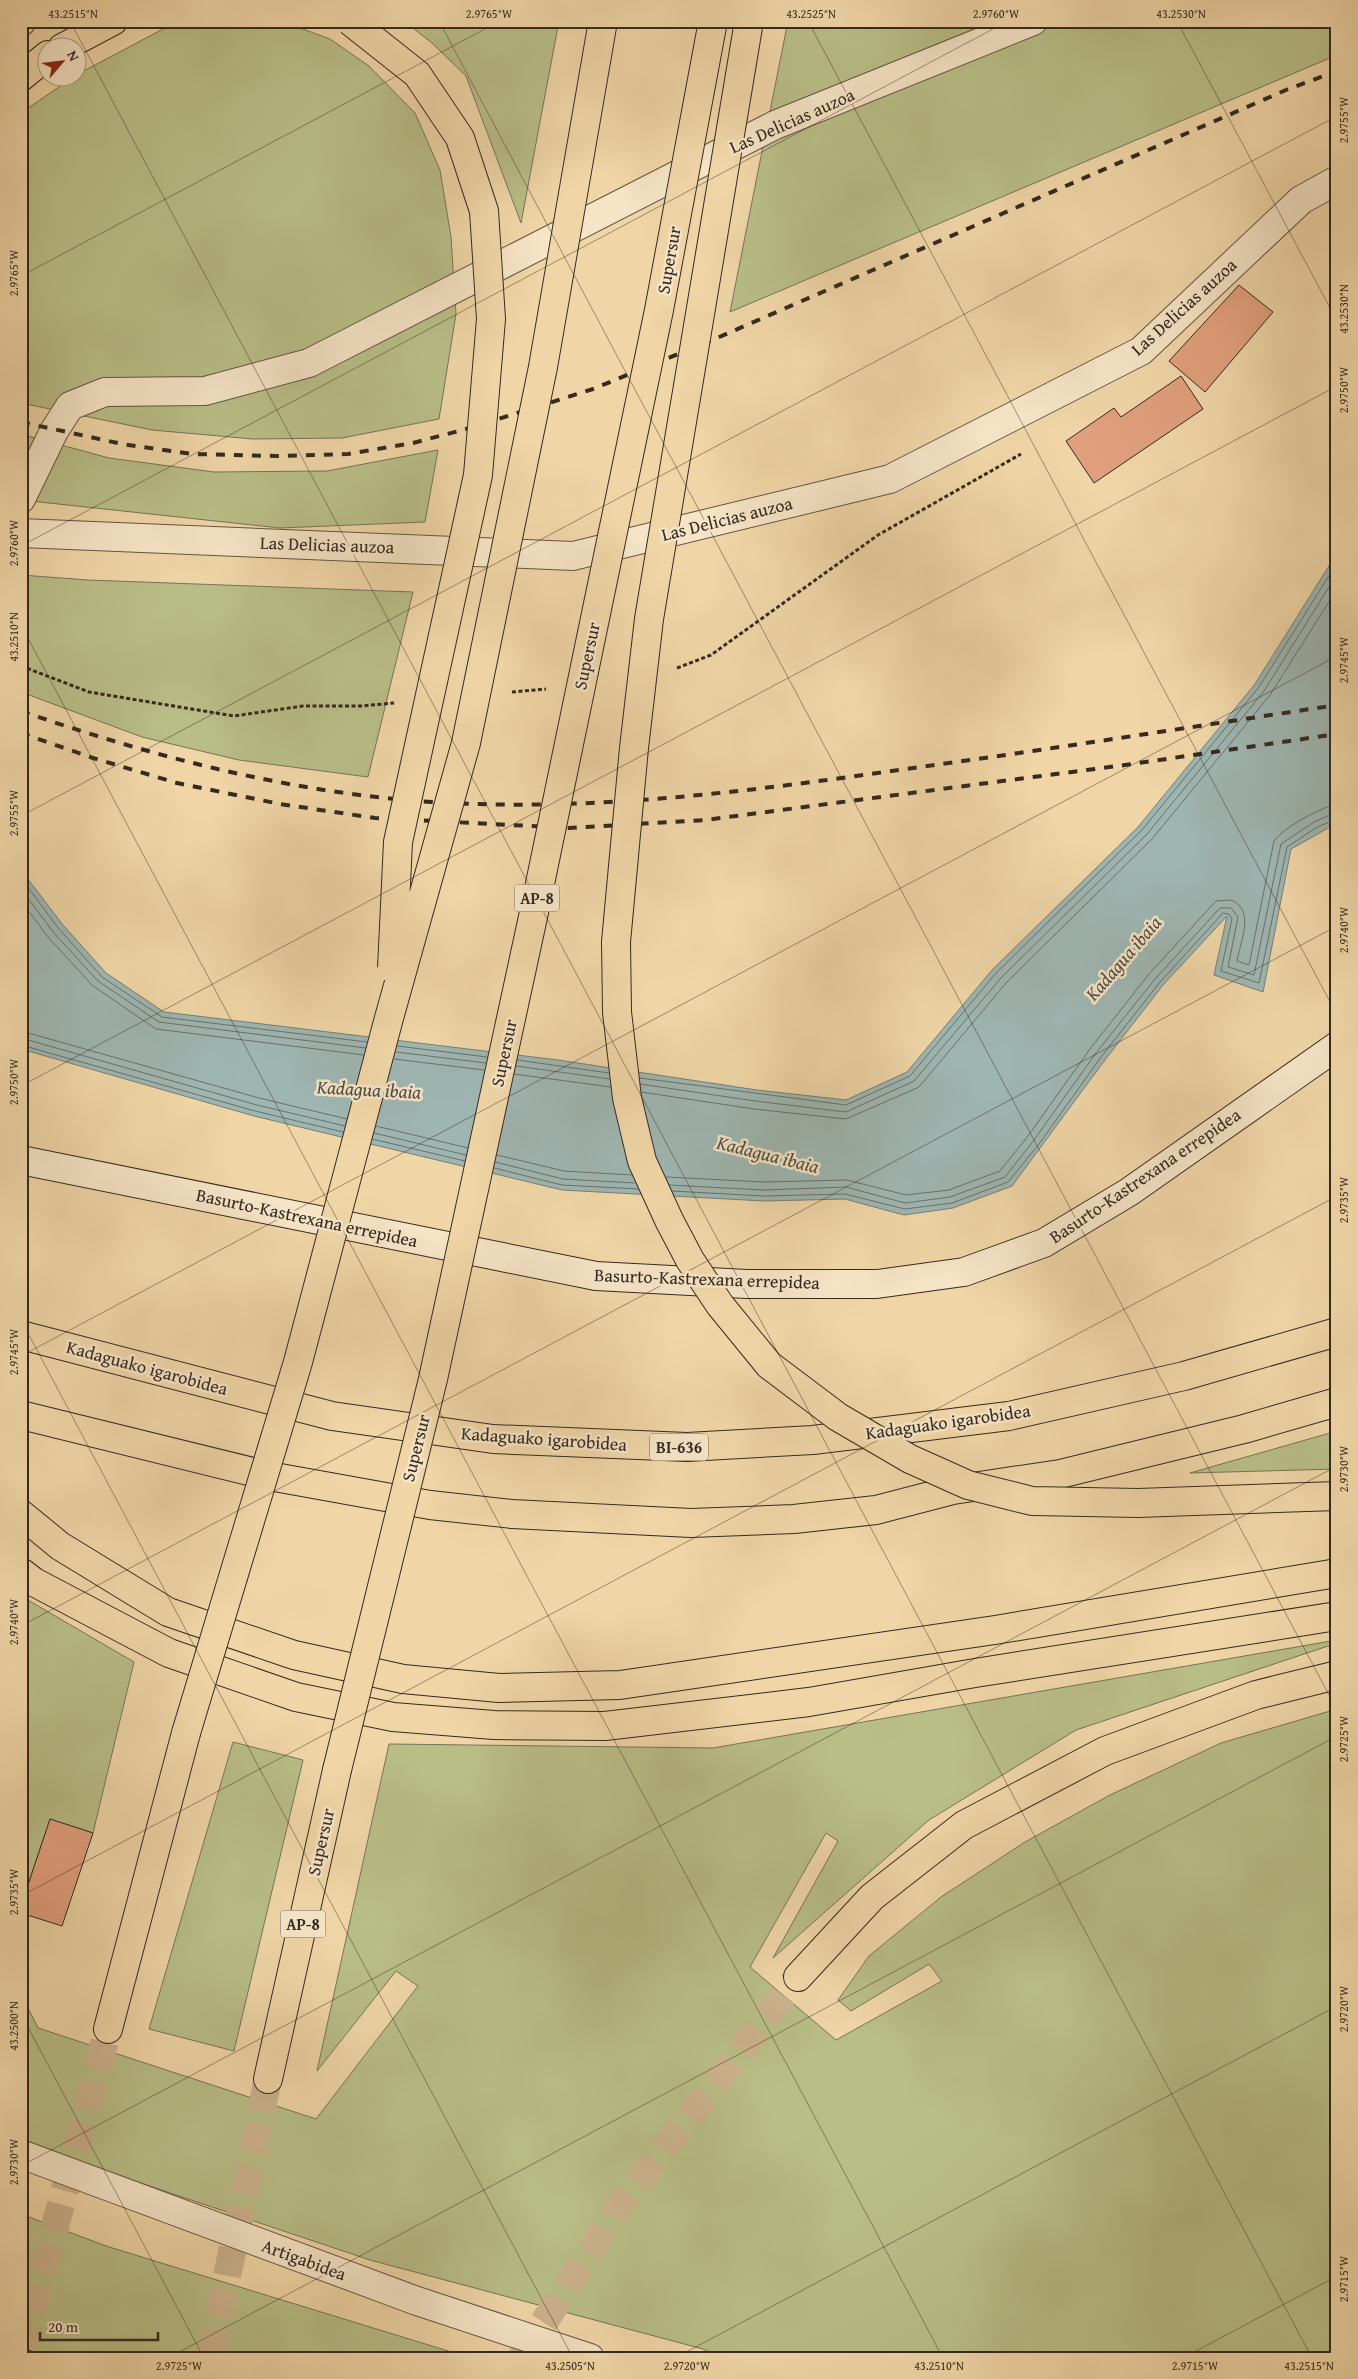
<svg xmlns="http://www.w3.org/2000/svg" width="1358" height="2379" viewBox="0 0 1358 2379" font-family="'Gentium Book Plus',serif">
  <rect width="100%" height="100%" fill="#f0d6a7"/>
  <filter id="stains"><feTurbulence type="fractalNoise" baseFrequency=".004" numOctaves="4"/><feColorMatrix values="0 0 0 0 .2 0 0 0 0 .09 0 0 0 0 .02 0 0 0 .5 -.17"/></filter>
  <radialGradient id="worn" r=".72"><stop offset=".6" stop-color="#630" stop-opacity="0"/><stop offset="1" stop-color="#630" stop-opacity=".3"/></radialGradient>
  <path fill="#b9be87" stroke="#777454" d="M222 21H281L330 39 369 66 415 113 440 170 451 237 456 314 439 419 342 438 253 439 152 430 21 403V113L72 78H78V74L163 29Z
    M404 21H559L521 223 466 76 432 43Z
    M788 21H1337V55L730 312Z
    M21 434 109 458 214 472 327 471 438 450 425 522 280 528 21 500Z
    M21 575 88 580 413 592 368 777 239 760 142 737 21 692Z
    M1337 1431V1469L1190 1473Z
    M21 1596 134 1662 93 1833 50 1819 21 1906Z
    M1337 1640V1643L1076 1730 929 1820 773 1958 838 1841 826 1833 750 1967 836 2040 942 1981 929 1964 851 2011 838 2000 869 1956 941 1897 1025 1842 1110 1795 1221 1743 1337 1709V2358H722L703 2349 370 2260 51 2153 21 2137V1994L38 2028 316 2119 418 1986 396 1971 317 2071 389 1744 713 1748Z
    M233 1742 303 1760 234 2051 149 2029Z
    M21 2214 106 2246 471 2358H21Z"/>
  <path fill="#9eb6b2" stroke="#747e78" d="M1337 553V823L1291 849 1263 992 1214 975 1227 916 1163 985 1105 1060 1012 1186 953 1208 904 1215 845 1199 764 1201 562 1190 254 1116 21 1049V870L63 925 106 973 164 1012 558 1060 757 1090 846 1100 907 1072 992 970 1138 827 1255 684Z"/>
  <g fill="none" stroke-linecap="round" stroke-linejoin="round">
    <path stroke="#6a7069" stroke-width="1" d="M21 878 59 929 102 977 162 1017 367 1042
      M21 889 54 933 98 981 159 1022 366 1048
      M21 901 48 937 93 986 156 1029 364 1055
      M21 1031 259 1098 347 1119
      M21 1038 257 1105 345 1126
      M21 1045 255 1111 343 1132
      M397 1046 487 1057
      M396 1052 486 1063
      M394 1059 484 1070
      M517 1060 609 1073
      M516 1066 610 1079
      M514 1074 611 1087
      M640 1078 846 1105 910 1076 996 973 1142 830 1259 687 1337 563
      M640 1084 755 1101 846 1112 914 1081 1001 978 1147 834 1264 691 1337 574
      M641 1092 754 1109 846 1119 919 1087 1006 983 1152 839 1270 695 1337 589
      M376 1126 468 1148
      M374 1133 466 1155
      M372 1139 465 1161
      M497 1155 564 1171 632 1175
      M495 1162 563 1179 635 1183
      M494 1168 562 1185 638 1189
      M666 1177 764 1182 847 1180 906 1195 949 1190 1000 1171 1028 1136 1090 1049 1149 974 1216 901 1231 900C1256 910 1240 942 1237 961L1249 965 1274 841C1282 829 1323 805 1337 805
      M669 1185 764 1190 846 1187 905 1203 950 1197 1005 1177 1034 1140 1096 1053 1155 979 1220 908H1231L1238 917 1228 967 1254 975 1281 844 1314 822 1337 812
      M672 1191 764 1196 845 1194 905 1209 952 1203 1008 1182 1039 1144 1101 1057 1160 982 1223 913 1229 914 1232 919 1221 971 1259 983 1287 847 1317 827 1337 819"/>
  </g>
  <path fill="#e1a07d" stroke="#352920" d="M1239 285 1273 312 1205 392 1169 361Z
    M1181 376 1203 409 1094 483 1066 441 1114 408 1121 417Z
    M50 1819 93 1833 62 1926 21 1913V1906Z"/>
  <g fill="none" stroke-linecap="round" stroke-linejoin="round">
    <path stroke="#cbb38c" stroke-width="28" stroke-dasharray="28 14" stroke-linecap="butt" d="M21 2353 108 2029
      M210 2358 268 2079
      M521 2358 619 2206 798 1977"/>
    <defs>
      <path id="street" d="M21 499 54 431 70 406 105 392 205 391 309 363 775 125 1033 21
        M21 533 573 556 890 479 1141 351 1301 200 1337 180
        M21 2154 417 2301 590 2358"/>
      <path id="secondary" d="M21 1160 596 1276 747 1284H877L964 1272 1044 1243 1129 1192 1337 1046"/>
      <path id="highway" d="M21 22 22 21
        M62 48 113 21
        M21 77 48 55
        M21 1335 332 1416 493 1439 687 1447 813 1440 1009 1416 1184 1376 1337 1332
        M21 1415 269 1476 430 1505 512 1514 691 1523 794 1519 876 1510 953 1490 1060 1474 1244 1429 1337 1402
        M21 1514 60 1546 168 1612 294 1655 403 1679 499 1688 620 1685 995 1630 1337 1573
        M21 1572 34 1582 169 1653 296 1697 393 1717 494 1725 605 1726 809 1702 975 1673 1337 1616
        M798 1977 872 1897 964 1825 1105 1751 1256 1695 1337 1675
        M108 2029 186 1733
        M268 2079 337 1770"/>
    </defs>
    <use href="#street" stroke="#645442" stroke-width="30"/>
    <use href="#secondary" stroke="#352920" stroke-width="30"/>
    <use href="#highway" stroke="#352920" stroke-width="30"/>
    <path stroke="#352920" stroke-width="3" stroke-dasharray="4 2.5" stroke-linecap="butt" d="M21 666 89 692 234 716 303 706H361L394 703
      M677 668 711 655 878 535 1021 454
      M512 692 546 689
      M21 2349 51 2358"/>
    <use href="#street" stroke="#f5e4c6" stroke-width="28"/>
    <use href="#secondary" stroke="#f5e4c6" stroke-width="28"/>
    <use href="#highway" stroke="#f0d6a7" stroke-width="28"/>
    <path stroke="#352920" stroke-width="4" stroke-dasharray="9 9" stroke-linecap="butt" d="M21 422 122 444 192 454 276 456 348 454 413 443 470 428 593 389 717 338 1286 90 1337 71
      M21 711C154 757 291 793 432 802 589 812 744 792 899 770 1045 750 1191 727 1337 705
      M21 733 93 758 177 783 280 804 375 818 569 828 705 820 1125 765 1337 734"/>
    <defs>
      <path id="highway-bridge" d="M350 21 417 74 460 138 484 211 491 319 478 475 398 842 392 968
        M749 21 649 619 634 748 616 942 617 1012 627 1098 642 1161 669 1220 690 1260 720 1305 769 1365 838 1417 910 1459 968 1485 1032 1501 1138 1503 1337 1496
        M186 1733 298 1362 389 1018 466 743 543 367 603 21
        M337 1770 433 1379 536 903 659 310 713 21"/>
    </defs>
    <use href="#highway-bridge" stroke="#352920" stroke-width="30" stroke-linecap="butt"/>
    <use href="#highway-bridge" stroke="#f0d6a7" stroke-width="28"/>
  </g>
  <path fill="none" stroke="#352920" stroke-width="1" stroke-opacity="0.45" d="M70 21 1312 2358M439 21 1337 1710M808 21 1337 1015M1177 21 1337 321M21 276 500 21M21 546 1008 21M21 625 943 2358M21 816 1337 116M21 1086 1337 386M21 1320 573 2358M21 1356 1337 656M21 1626 1337 926M21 1896 1337 1196M21 2014 204 2358M21 2166 1337 1466M168 2358 1337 1736M675 2358 1337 2006M1183 2358 1337 2276"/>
  <g text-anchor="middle" stroke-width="5" stroke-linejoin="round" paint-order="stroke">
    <g fill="#f5e4c6" stroke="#6f6152" stroke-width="1">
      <rect x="514.5" y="884.5" width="45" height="27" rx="4"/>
      <rect x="650" y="1433.5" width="58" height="27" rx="4"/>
      <rect x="280.5" y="1910.5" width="45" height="27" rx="4"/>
    </g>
    <g font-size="16" font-weight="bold" fill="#352920">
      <text x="537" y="904">AP-8</text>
      <text x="679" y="1453">BI-636</text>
      <text x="303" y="1930">AP-8</text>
    </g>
    <g font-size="18" fill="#352920" stroke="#f5e4c6">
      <text transform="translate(792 121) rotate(-24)" y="6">Las Delicias auzoa</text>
      <text transform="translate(669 260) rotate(-80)" y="6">Supersur</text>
      <text transform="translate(1184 307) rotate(-42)" y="6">Las Delicias auzoa</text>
      <text transform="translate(727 519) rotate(-14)" y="6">Las Delicias auzoa</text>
      <text transform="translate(327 545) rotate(2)" y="6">Las Delicias auzoa</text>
      <text transform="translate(587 656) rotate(-78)" y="6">Supersur</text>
      <text transform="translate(504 1053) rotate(-78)" y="6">Supersur</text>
      <text transform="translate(1145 1176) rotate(-34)" y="6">Basurto-Kastrexana errepidea</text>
      <text transform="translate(307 1218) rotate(12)" y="6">Basurto-Kastrexana errepidea</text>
      <text transform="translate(707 1279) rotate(2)" y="6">Basurto-Kastrexana errepidea</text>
      <text transform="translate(147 1368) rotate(15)" y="6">Kadaguako igarobidea</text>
      <text transform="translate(948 1422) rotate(-8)" y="6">Kadaguako igarobidea</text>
      <text transform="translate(544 1439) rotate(4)" y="6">Kadaguako igarobidea</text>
      <text transform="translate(416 1448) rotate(-76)" y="6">Supersur</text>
      <text transform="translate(321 1842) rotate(-77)" y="6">Supersur</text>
      <text transform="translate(304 2260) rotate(20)" y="6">Artigabidea</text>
    </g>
    <g font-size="19" font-style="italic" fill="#4f4c44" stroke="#f5e4c6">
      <text transform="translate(1123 958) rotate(-49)" y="7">Kadagua ibaia</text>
      <text transform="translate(369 1089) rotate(3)" y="7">Kadagua ibaia</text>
      <text transform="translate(768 1154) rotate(14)" y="7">Kadagua ibaia</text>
    </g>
  </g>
  <rect width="1358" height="2379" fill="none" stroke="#f0d6a7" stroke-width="55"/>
  <g transform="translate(62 62) rotate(62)"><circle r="24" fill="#f5e4c6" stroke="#a89984"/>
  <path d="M0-4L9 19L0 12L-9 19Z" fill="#8f2418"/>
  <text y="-8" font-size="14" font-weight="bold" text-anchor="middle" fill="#352920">N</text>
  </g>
  <path d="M40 2332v8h118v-8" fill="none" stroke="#352920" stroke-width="2.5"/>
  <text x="48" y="2332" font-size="15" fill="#352920" stroke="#f5e4c6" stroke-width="4" paint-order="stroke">20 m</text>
  <rect x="28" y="28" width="1302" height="2324" fill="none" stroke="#352920" stroke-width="2"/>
  <g font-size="12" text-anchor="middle" fill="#352920">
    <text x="73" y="18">43.2515°N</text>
    <text x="489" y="18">2.9765°W</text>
    <text x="811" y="18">43.2525°N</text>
    <text x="996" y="18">2.9760°W</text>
    <text x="1181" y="18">43.2530°N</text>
    <text transform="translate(1344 120) rotate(-90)" y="4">2.9755°W</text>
    <text transform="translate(14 273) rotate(-90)" y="4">2.9765°W</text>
    <text transform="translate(1344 309) rotate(-90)" y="4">43.2530°N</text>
    <text transform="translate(1344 390) rotate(-90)" y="4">2.9750°W</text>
    <text transform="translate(14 543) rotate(-90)" y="4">2.9760°W</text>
    <text transform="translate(14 637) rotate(-90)" y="4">43.2510°N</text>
    <text transform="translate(1344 660) rotate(-90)" y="4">2.9745°W</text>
    <text transform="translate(14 813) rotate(-90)" y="4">2.9755°W</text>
    <text transform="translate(1344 930) rotate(-90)" y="4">2.9740°W</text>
    <text transform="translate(14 1082) rotate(-90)" y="4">2.9750°W</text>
    <text transform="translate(1344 1200) rotate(-90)" y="4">2.9735°W</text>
    <text transform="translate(14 1352) rotate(-90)" y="4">2.9745°W</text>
    <text transform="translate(1344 1469) rotate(-90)" y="4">2.9730°W</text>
    <text transform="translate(14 1622) rotate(-90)" y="4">2.9740°W</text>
    <text transform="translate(1344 1739) rotate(-90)" y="4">2.9725°W</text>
    <text transform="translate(14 1892) rotate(-90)" y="4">2.9735°W</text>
    <text transform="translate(1344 2009) rotate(-90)" y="4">2.9720°W</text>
    <text transform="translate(14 2026) rotate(-90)" y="4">43.2500°N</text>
    <text transform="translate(14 2162) rotate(-90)" y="4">2.9730°W</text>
    <text transform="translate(1344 2279) rotate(-90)" y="4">2.9715°W</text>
    <text x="179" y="2370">2.9725°W</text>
    <text x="570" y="2370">43.2505°N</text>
    <text x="687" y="2370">2.9720°W</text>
    <text x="939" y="2370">43.2510°N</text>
    <text x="1195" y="2370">2.9715°W</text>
    <text x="1309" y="2370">43.2515°N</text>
  </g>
  <rect width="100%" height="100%" filter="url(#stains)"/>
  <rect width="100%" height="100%" fill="url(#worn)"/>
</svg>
